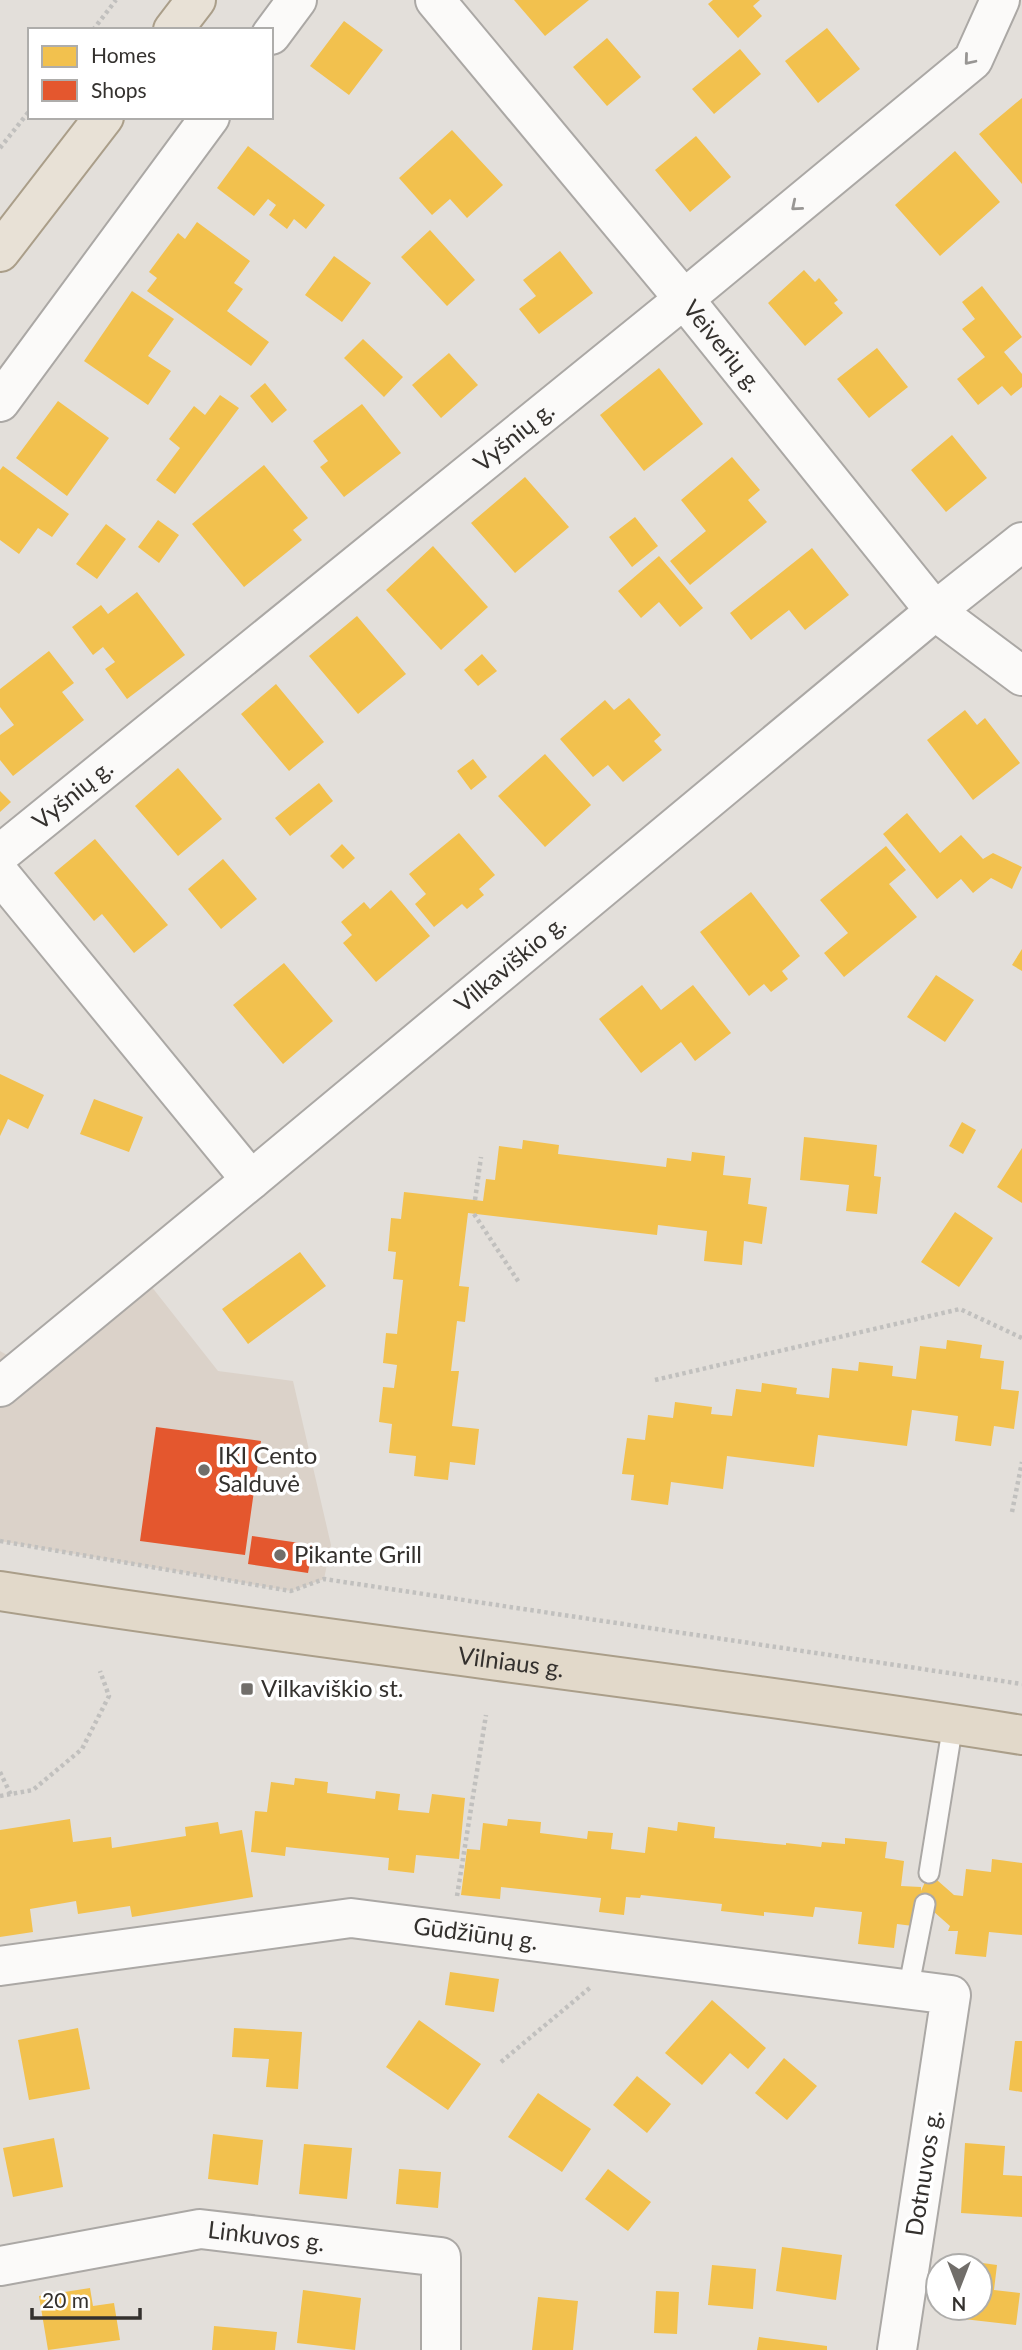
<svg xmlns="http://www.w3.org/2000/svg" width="1022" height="2350" viewBox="0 0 1022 2350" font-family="Lato,sans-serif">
  <rect width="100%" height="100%" fill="#e3dfda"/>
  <path fill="#dbd2c9" d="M140 1272 218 1371 293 1381 331 1545 324 1579 291 1591 0 1541V1351L26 1366Z"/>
  <path fill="#f2c14e" d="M514 0H589L545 36Z
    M713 0H760L753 6 762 16 738 38 708 4Z
    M344 21 383 50 349 95 310 66Z
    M827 28 860 69 818 103 785 61Z
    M607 38 641 77 607 106 573 67Z
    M740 49 761 74 714 114 692 89Z
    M1022 98V184L979 134Z
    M452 130 503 185 467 218 450 199 432 215 399 178Z
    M696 136 731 177 690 212 655 170Z
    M248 146 325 205 306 229 294 219 287 229 269 215 276 205 268 199 254 216 217 188Z
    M955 151 1000 202 940 256 895 205Z
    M197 222 250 261 234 283 243 289 227 311 269 342 251 366 147 291 157 278 149 272 178 233 185 239Z
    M430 230 475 280 447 306 401 257Z
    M560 251 593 293 539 334 519 309 536 296 523 280Z
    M334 256 371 283 342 322 305 295Z
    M804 270 815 282 819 278 838 300 834 303 843 313 805 346 768 303Z
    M982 286 1022 337 1004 352 1022 374V387L1011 396 1002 386 978 405 957 379 985 357 962 329 975 319 962 302Z
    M132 291 174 319 148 356 171 371 148 405 84 361Z
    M363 339 403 377 384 397 344 358Z
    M877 348 908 387 869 418 837 379Z
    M449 353 478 385 441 418 412 385Z
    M659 368 703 424 644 471 600 415Z
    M265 383 287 410 272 423 250 396Z
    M220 395 239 408 175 494 156 480 180 448 169 439 194 406 205 415Z
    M58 401 109 438 67 496 16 458Z
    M362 404 401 453 344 497 320 467 328 461 313 441Z
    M952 435 987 478 946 512 911 470Z
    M732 457 760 490 748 500 767 522 690 585 670 561 706 531 681 500Z
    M264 465 308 518 293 530 302 540 244 587 192 524Z
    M3 466 69 514 52 537 38 528 19 554 0 540V470Z
    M525 477 569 527 515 573 471 523Z
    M635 517 658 546 632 567 609 537Z
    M158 520 179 535 159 563 138 547Z
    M106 524 126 539 97 579 76 564Z
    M433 546 488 607 441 650 386 590Z
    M812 548 849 595 805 630 789 610 751 640 730 613Z
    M659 556 703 608 680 627 659 602 641 618 618 591Z
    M137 592 185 655 127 699 105 669 115 662 103 647 93 655 72 627 101 605 108 614Z
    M357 616 406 674 358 714 309 656Z
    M49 651 74 683 62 692 84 720 13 776 0 760V735L14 725 0 707V689Z
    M482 654 497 671 478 686 464 670Z
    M276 684 324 742 289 771 241 714Z
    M629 698 661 735 654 741 662 750 623 782 608 765 593 777 560 739 605 700 614 710Z
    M965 710 977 725 985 718 1020 763 973 800 927 740Z
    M545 754 591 805 545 847 498 796Z
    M473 759 487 777 471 790 457 771Z
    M178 768 222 819 178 856 135 806Z
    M319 783 333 801 290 836 275 818Z
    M0 791 11 802 0 812Z
    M907 813 940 853 961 835 983 859 993 853 1022 867 1012 889 991 878 973 893 961 879 937 899 883 834Z
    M459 833 495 875 479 889 484 895 467 909 462 904 434 927 415 904 426 894 409 874Z
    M95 839 168 925 134 953 102 914 94 921 54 873Z
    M342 844 355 858 343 869 330 856Z
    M886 846 906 870 889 884 917 917 844 977 824 953 848 933 820 900Z
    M223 859 257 899 221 929 188 889Z
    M391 890 430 936 376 982 343 943 352 935 341 922 364 902 370 909Z
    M751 892 800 956 782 971 788 979 771 992 764 984 749 996 700 932Z
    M1022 949V971L1012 965Z
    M284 963 333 1021 283 1064 233 1005Z
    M936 975 974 1000 945 1042 907 1017Z
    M642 985 661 1010 693 985 731 1033 695 1061 681 1042 641 1073 599 1019Z
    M0 1074 44 1095 28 1129 8 1119 0 1136Z
    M94 1099 143 1117 129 1152 80 1134Z
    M962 1122 976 1130 963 1154 949 1146Z
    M804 1137 877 1145 874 1176 881 1177 877 1214 846 1211 849 1185 800 1180Z
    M523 1140 559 1145 558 1154 666 1167 667 1158 691 1161 692 1152 725 1156 723 1175 751 1178 748 1204 767 1207 762 1244 744 1241 742 1265 704 1261 707 1231 658 1225 657 1235 468 1213 459 1286 469 1287 465 1322 457 1321 451 1371H459L452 1426 479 1429 475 1465 450 1462 448 1480 414 1476 416 1456 389 1453 392 1424 379 1422 383 1387 394 1388 397 1365 383 1363 386 1333 397 1334 403 1280 393 1279 396 1252 388 1251 391 1218 401 1219 404 1192 483 1201 486 1179 495 1180 499 1146 522 1149Z
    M1022 1148V1203L997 1187Z
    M955 1212 993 1238 959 1287 921 1262Z
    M300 1252 326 1286 248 1344 222 1309Z
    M947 1340 982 1345 980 1358 1004 1361 1001 1389 1019 1391 1014 1429 994 1426 991 1446 955 1441 958 1416 912 1410 907 1446 818 1435 814 1467 727 1456 723 1489 671 1482 668 1505 631 1500 634 1475 622 1474 627 1438 645 1440 648 1415 673 1418 675 1402 712 1407 711 1414 732 1416 736 1389 761 1392 762 1383 797 1388 796 1394 829 1398 832 1368 858 1371 859 1362 893 1366 892 1376 916 1379 920 1346 946 1349Z
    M295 1778 328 1782 327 1793 375 1799 376 1791 400 1794 398 1810 429 1813 432 1794 465 1798 459 1859 416 1855 414 1873 388 1870 389 1858 286 1847 285 1856 251 1852 255 1811 267 1812 271 1782 294 1785Z
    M70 1819 73 1842 111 1837 112 1848 186 1836 185 1827 218 1822 220 1834 242 1830 253 1897 132 1917 130 1906 78 1914 76 1901 30 1909 33 1932 0 1937V1830Z
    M508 1819 541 1822 540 1833 587 1839 588 1831 613 1833 611 1849 645 1853 648 1827 677 1831 678 1822 715 1827 714 1838 786 1845V1843L821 1847 822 1842 845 1844V1838L887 1842 885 1858 904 1861 901 1886 921 1887V1891L929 1873 954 1895 963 1896 966 1869 991 1872 992 1859 1022 1863V1935L989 1932 986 1957 955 1954 958 1931H948L950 1926 925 1904 913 1926 897 1924 894 1948 858 1944 862 1912 815 1907 813 1917 764 1912V1916L721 1911 722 1904 641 1895 640 1898 626 1897 624 1915 599 1912 601 1898 501 1887 500 1899 461 1895 467 1849 480 1850 483 1823 507 1826Z
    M450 1972 499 1979 494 2012 445 2005Z
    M712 2000 766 2048 748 2069 730 2053 702 2085 665 2053Z
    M419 2020 481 2064 448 2110 386 2067Z
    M78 2028 90 2089 29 2100 18 2040Z
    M234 2028 302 2032 298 2089 266 2087 269 2059 232 2057Z
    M1015 2041H1022V2092L1009 2090Z
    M784 2058 817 2086 787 2120 755 2093Z
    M637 2076 671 2104 647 2133 613 2105Z
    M538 2093 591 2129 562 2172 508 2137Z
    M213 2134 263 2140 258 2185 208 2179Z
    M54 2138 63 2187 13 2197 3 2148Z
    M965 2143 1005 2146 1003 2175 1022 2176V2217L961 2213Z
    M304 2144 352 2148 347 2199 299 2194Z
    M399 2169 441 2172 438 2208 396 2204Z
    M608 2169 651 2202 628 2231 585 2199Z
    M782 2247 842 2255 836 2300 776 2291Z
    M953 2259 997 2265 994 2290 1020 2293 1016 2325 946 2317 947 2308H980V2266H952Z
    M712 2265 756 2269 753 2309 708 2305Z
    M90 2288 93 2306 114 2303 120 2340 48 2350 39 2296Z
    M303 2290 361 2298 355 2350 297 2343Z
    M656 2291 679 2292 677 2334 654 2333Z
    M538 2297 578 2301 573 2350H532Z
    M214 2326 277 2332 275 2350H212Z
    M759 2337 827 2346V2350H757Z"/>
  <path fill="#e4572e" d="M156 1427 261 1441 245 1555 140 1541Z
    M252 1536 313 1545 308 1573 248 1564Z"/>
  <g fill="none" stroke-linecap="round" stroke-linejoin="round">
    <defs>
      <path id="service" d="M929 1873 953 1724
        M908 1990 925 1904"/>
      <g id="minor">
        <path id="s1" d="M435 0 684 299 935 611 1022 676"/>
        <path d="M271 35 297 0"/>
        <path d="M0 402 210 117"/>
        <path id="s2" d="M0 854 684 299 973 60 1000 0"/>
        <path d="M0 874 251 1180"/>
        <path id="s3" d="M0 1387 251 1180 935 611 1022 542"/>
        <path id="s4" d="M0 1966 351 1918 951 1995 897 2350"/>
        <path id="s5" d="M0 2266 200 2229 441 2257V2350"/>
      </g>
      <path id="primary" d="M173 30 196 0
        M0 252 104 117"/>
      <g id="trunk">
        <path id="s6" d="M0 1591C340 1644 682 1681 1022 1735"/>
      </g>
    </defs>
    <use href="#service" stroke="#aba8a5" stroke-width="23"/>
    <use href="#minor" stroke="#aba8a5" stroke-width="42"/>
    <use href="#primary" stroke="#aa9e89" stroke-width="42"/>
    <use href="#trunk" stroke="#aa9e89" stroke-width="42"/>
    <path stroke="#c1c0be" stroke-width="4.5" stroke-dasharray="3.5 3.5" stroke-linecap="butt" d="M93 30 116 0
      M0 148 30 110
      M475 1200 481 1157
      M474 1214 520 1284
      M655 1380 960 1309 1022 1338
      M1012 1512 1022 1462
      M0 1541 291 1591 324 1579 1022 1684
      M0 1772 11 1795
      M0 1796 33 1790 82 1749 109 1696 100 1671
      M457 1896 486 1715
      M501 2062 592 1986"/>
    <use href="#service" stroke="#fbfaf9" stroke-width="19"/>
    <use href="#minor" stroke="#fbfaf9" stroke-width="38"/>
    <use href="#primary" stroke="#e8e1d6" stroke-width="38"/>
    <use href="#trunk" stroke="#e2d9ca" stroke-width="38"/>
  </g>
  <defs><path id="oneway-chevron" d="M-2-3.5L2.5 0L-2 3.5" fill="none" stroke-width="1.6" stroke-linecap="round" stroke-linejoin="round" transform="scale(1.75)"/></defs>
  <g stroke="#989694">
    <use href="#oneway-chevron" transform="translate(969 60) rotate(130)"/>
    <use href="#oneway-chevron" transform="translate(796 206) rotate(140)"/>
  </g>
  <g fill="#716e6a" stroke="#fff" stroke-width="2.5">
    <circle cx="204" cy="1470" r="7"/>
    <circle cx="280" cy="1555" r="7"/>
    <rect x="240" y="1682" width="14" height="14" rx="3.5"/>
  </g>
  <g text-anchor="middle" stroke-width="7" stroke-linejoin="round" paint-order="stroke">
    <g font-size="24" fill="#34312e" stroke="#fff">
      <text dy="8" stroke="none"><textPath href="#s1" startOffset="450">Veiverių g.</textPath></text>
      <text dy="8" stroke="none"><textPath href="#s2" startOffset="662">Vyšnių g.</textPath></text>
      <text dy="8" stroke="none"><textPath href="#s2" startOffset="94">Vyšnių g.</textPath></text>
      <text dy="8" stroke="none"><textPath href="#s3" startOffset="663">Vilkaviškio g.</textPath></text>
      <text dy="8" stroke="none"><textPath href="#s6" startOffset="516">Vilniaus g.</textPath></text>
      <text dy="8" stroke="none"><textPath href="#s4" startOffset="480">Gūdžiūnų g.</textPath></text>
      <text transform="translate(924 2173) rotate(-81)" y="8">Dotnuvos g.</text>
      <text dy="8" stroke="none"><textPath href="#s5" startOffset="270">Linkuvos g.</textPath></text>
    </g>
    <g font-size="24" fill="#34312e" stroke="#fff" text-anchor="start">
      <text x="218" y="1464">IKI Cento<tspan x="218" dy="28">Salduvė</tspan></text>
      <text x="294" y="1563">Pikante Grill</text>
      <text x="261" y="1697">Vilkaviškio st.</text>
    </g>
  </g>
  <rect x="28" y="28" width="245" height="91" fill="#ffffff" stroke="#aeadab" stroke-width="2"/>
  <rect x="42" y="46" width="35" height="21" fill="#f2c14e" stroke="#aeadab" stroke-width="2"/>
  <text x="91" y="63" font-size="21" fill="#34312e">Homes</text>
  <rect x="42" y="80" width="35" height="21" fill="#e4572e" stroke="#aeadab" stroke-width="2"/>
  <text x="91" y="98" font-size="21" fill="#34312e">Shops</text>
  <g transform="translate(959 2287) rotate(180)"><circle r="33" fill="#ffffff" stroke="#aeadab" stroke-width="2"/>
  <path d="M0-5L12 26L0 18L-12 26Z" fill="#716e6a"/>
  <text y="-10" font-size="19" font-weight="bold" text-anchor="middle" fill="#34312e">N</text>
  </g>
  <path d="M32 2308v10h108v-10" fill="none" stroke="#34312e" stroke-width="3.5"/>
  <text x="42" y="2308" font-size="21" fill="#34312e" stroke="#ffffff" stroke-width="5" paint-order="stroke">20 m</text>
</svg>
